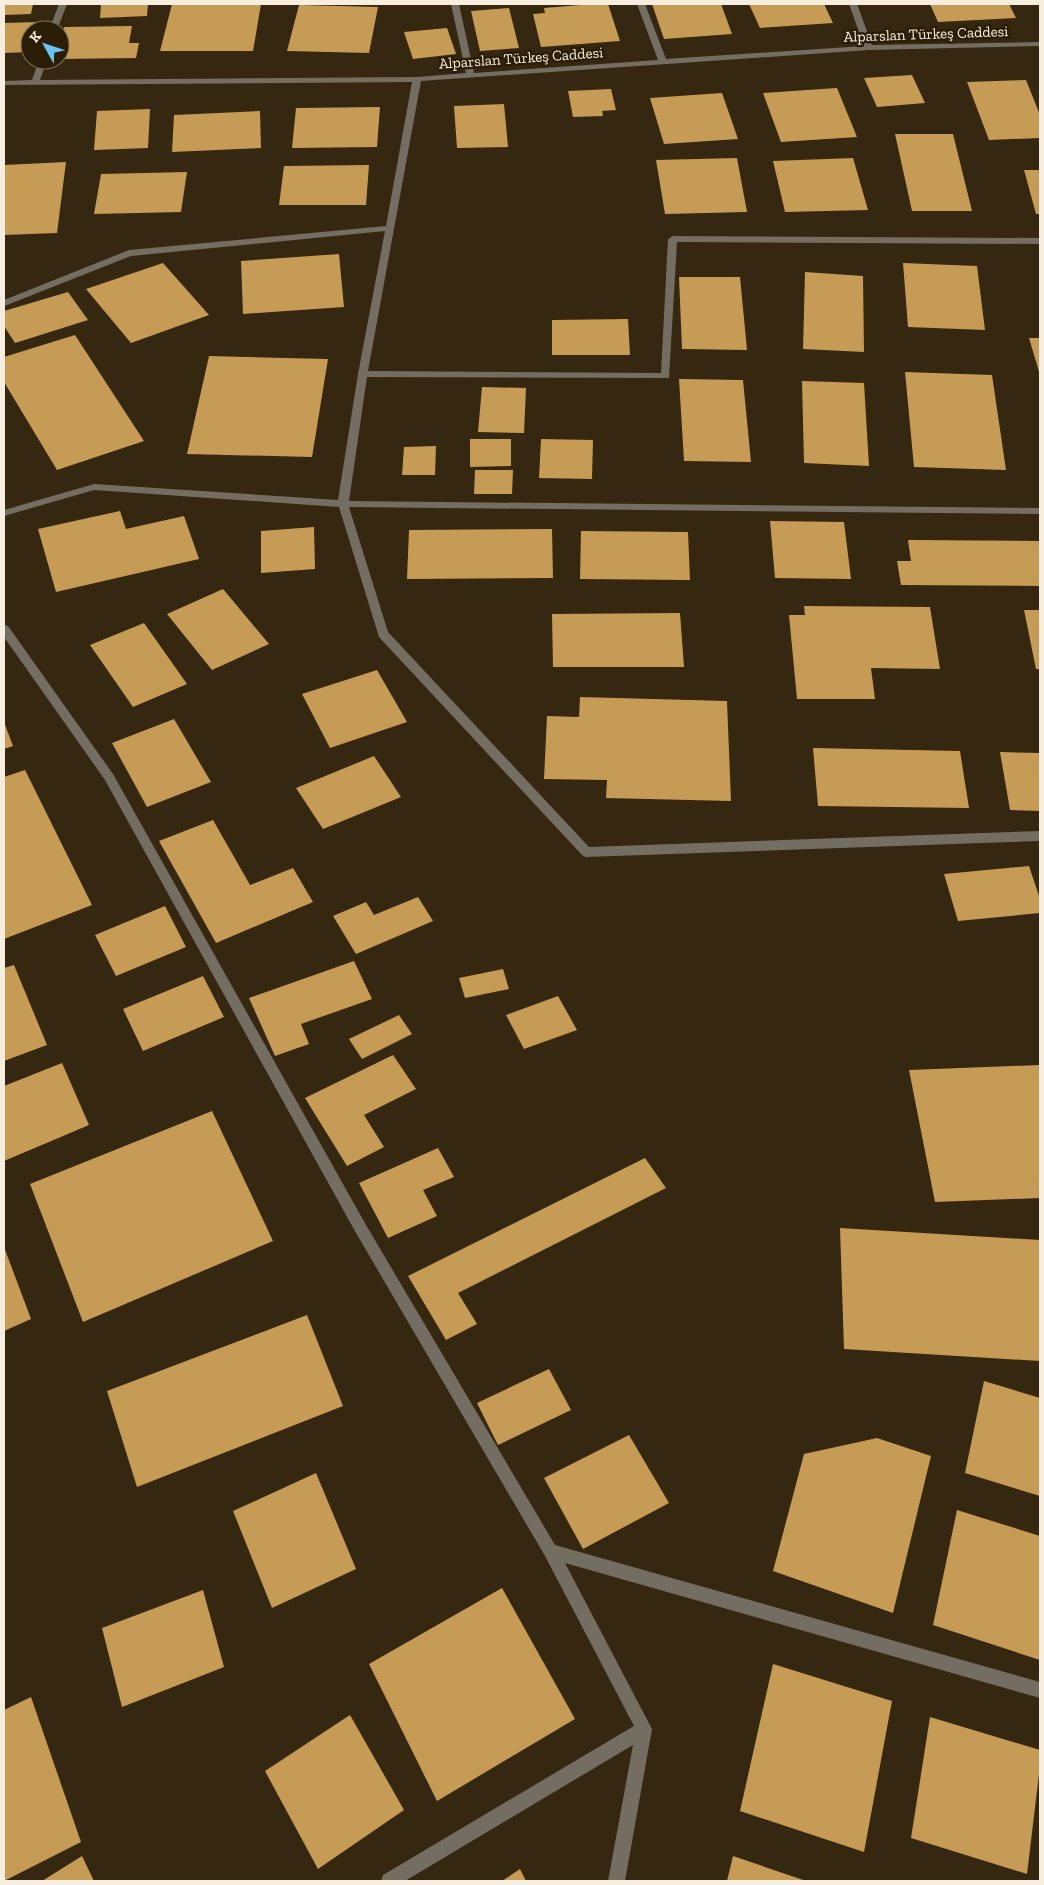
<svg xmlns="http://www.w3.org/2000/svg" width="1044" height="1885" viewBox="0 0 1044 1885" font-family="'Zilla Slab',serif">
  <rect width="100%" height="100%" fill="#362710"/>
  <path fill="#c69b56" d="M4 4H33L31 14 4 15Z
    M101 4H148L147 16 100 18Z
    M172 4H261L253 51H160Z
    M581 4H608L620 41 541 47 533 14 545 13 544 8 581 5Z
    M652 4H721L732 34 664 39Z
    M749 4H824L833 23 760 28Z
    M930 4H1009L1016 18 938 22Z
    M299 5 378 7 369 53 287 51Z
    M509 8 519 48 480 51 471 11Z
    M39 22 37 30H30V52L4 53V23Z
    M132 26 129 43H139L136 58 60 59V45L64 27Z
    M447 28 456 54 413 59 404 32Z
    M912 75 925 103 877 107 864 78Z
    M1026 80 1040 115V138L989 140 967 82Z
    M837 88 857 137 781 142 763 93Z
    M611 89 616 110 602 111 603 116 573 117 568 91Z
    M722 93 738 139 664 144 650 98Z
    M504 104 508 147 457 148 454 106Z
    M380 107 377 147 292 148 296 108Z
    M150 109 148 148 94 150 97 111Z
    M260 111 261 148 172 152 174 115Z
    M895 134H953L972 211H912Z
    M737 158 747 212 665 214 656 160Z
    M853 158 868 210 785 212 773 161Z
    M66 162 57 233 4 235V165Z
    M369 165 366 205H279L284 166Z
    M1024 170H1040V214H1036Z
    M187 172 181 212 94 214 101 174Z
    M339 254 344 307 243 314 241 261Z
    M163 263 209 315 131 343 86 289Z
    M903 263 977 266 985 330 908 327Z
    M805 272 863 276 864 352 803 349Z
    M679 277H740L747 350 682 349Z
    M68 292 88 320 15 343 4 326V311Z
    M628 319 630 355H552V320Z
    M75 335 144 441 57 470 4 382V357Z
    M1029 338H1040V375Z
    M209 356 328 359 312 457 187 454Z
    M905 372 992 375 1006 470 914 467Z
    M679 379 743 380 751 462 684 461Z
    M802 381 864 383 869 466 804 463Z
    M482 387 526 388 524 433 478 432Z
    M470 439H511V466L470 467Z
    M541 439 593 440 592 479 539 478Z
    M436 446 435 475H402L404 447Z
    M475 470H513L512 494H474Z
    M120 511 126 529 184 516 199 559 56 592 38 529Z
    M770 521 844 522 851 579 775 578Z
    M314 527 315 569 261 573V531Z
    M552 529 553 578 407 579 409 530Z
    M581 531 688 532 690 580 580 579Z
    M908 540 1040 541V586L901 585 897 561H911Z
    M223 589 269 644 212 670 167 614Z
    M804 606 930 607 940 669 871 668 875 699H797L789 615H805Z
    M1024 610H1040V669H1036Z
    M680 613 684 667H553L552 614Z
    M144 623 187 684 133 707 90 645Z
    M377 670 407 722 330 748 302 694Z
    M580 697 727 701 731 801 606 798 607 780 544 779 547 716 579 717Z
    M174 719 211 782 147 807 112 743Z
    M4 722 13 746 4 749Z
    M813 748 960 751 969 808 818 806Z
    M1000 752 1040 753V811L1010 810Z
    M374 756 401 797 323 829 296 788Z
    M25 770 92 905 4 939V777Z
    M213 820 250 885 293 868 313 902 216 943 159 841Z
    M1029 866 1040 899V913L958 921 944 874Z
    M418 897 433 921 356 954 333 916 366 902 374 915Z
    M165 906 186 947 116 976 95 935Z
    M354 961 372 999 301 1024 309 1044 275 1056 249 998Z
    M14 965 47 1045 4 1061V968Z
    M503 969 509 989 465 998 459 978Z
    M203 976 224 1017 143 1051 123 1009Z
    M558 996 577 1030 524 1049 506 1015Z
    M399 1015 412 1034 362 1059 349 1039Z
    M393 1055 416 1089 364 1115 384 1147 347 1166 305 1098Z
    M62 1063 89 1125 4 1161V1086Z
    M1040 1065V1198L935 1202 909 1070Z
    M212 1111 273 1241 83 1322 30 1184Z
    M438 1148 454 1177 423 1190 437 1216 388 1238 359 1183Z
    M645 1158 666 1188 458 1293 477 1324 446 1340 408 1276Z
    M840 1228 1040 1240V1361L844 1349Z
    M4 1247 31 1319 4 1331Z
    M307 1315 343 1406 137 1487 107 1391Z
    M549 1369 571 1410 498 1445 477 1403Z
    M984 1381 1040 1398V1496L965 1473Z
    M629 1435 669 1503 583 1549 544 1478Z
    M877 1438 931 1456 893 1613 773 1571 804 1454Z
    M316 1473 356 1569 272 1608 233 1511Z
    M957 1510 1040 1536V1660L933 1625Z
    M502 1588 575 1719 437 1801 369 1664Z
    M203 1590 224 1667 122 1707 102 1628Z
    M773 1664 892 1701 864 1852 740 1811Z
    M31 1697 81 1842 4 1881V1710Z
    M350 1715 404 1810 318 1869 265 1771Z
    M930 1717 1040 1750V1766L1027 1874 911 1838Z
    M82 1856 94 1881H42Z
    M733 1856 806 1881H727Z
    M520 1869 526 1881H502Z"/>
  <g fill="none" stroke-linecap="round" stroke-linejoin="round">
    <path fill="#746d62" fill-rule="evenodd" d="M59 4H67L57 30H49Z
      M451 4H459L474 73 658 60 637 4H645L666 59 864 46 849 4H857L872 45 1040 42V46L869 50 421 81 368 371 661 373 668 239 673 236 1040 238V244L677 242 669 378 367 377 349 501 1040 508V514L349 507 388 632 589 847 1040 831V841L586 857 582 855 379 637 339 507 94 490 4 516V510L94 484 338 500 358 374 385 231 131 256 7 305 4 306V300L129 250 386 226 412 82 4 85V81L32 80 39 60H47L40 80 417 77 466 73Z
      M4 625 8 626 113 774 366 1225 555 1545 1040 1682V1698L565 1563 652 1729 625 1881H608L633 1745 405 1881H381L383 1875 634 1726 545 1556 356 1233 105 780 4 637Z"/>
  </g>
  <g text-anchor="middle" stroke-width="5" stroke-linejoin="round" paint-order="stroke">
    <g font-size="15" fill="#f7eee0" stroke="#2c1e06">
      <text transform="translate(926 34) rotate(-2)" y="5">Alparslan Türkeş Caddesi</text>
      <text transform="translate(521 58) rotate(-4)" y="5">Alparslan Türkeş Caddesi</text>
    </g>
  </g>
  <rect width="1044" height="1885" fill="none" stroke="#f7eee0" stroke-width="10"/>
  <g transform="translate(45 45) rotate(310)"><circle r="24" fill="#2c1e06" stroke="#7d715d"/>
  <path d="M0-4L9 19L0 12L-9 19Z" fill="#6cc3f2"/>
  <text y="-8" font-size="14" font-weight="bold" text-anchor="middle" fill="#f7eee0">K</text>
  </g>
</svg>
